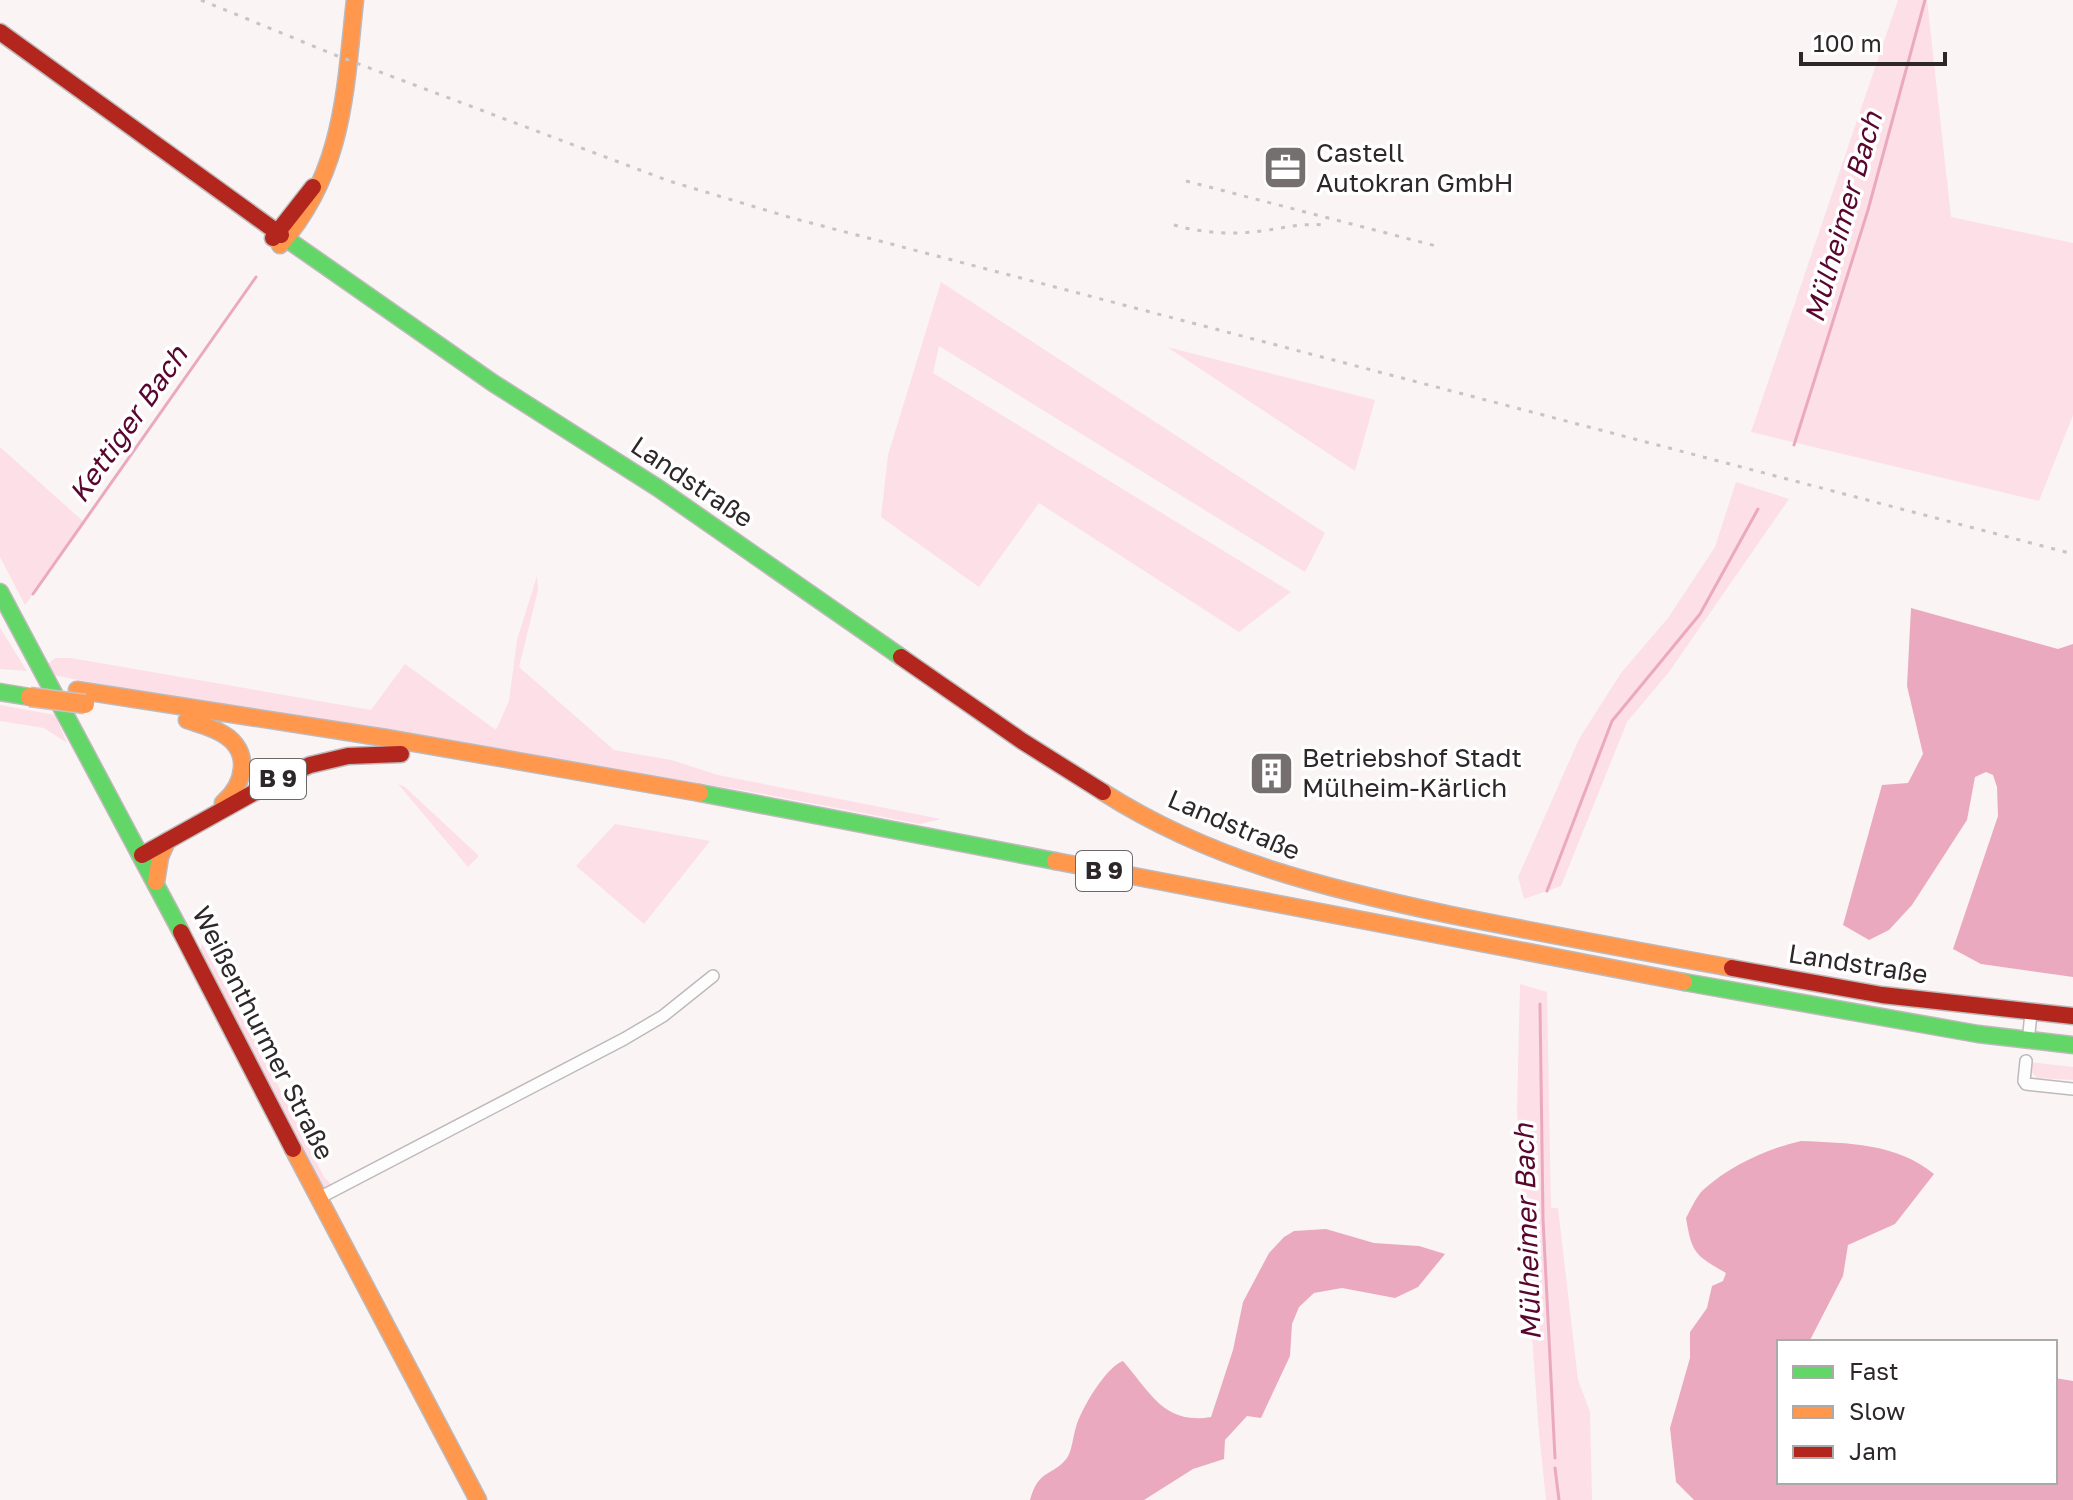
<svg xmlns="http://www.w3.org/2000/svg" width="2073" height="1500" viewBox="0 0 2073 1500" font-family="'Golos Text',sans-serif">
  <rect width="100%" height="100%" fill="#faf4f5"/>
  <path fill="#fcdfe7" d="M1898 0H1927L1951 217 2073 243V415L2039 501 1751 432Z
    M941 282 1325 533 1305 572 939 346 933 373 1291 592 1239 632 1039 503 979 587 881 517 888 455Z
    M1167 347 1375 400 1355 471Z
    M0 447 85 523 25 605 0 557Z
    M1736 482 1789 499 1669 672 1627 722 1561 886 1524 899 1518 877 1579 739 1621 673 1668 618 1715 547Z
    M537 576 538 590 519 667 614 750 671 760 718 775 941 819 920 824 753 792 117 687 47 674 44 667 55 658H71L371 710 405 664 496 730 509 701 517 640Z
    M0 628 27 671 0 669Z
    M0 705 55 715 67 743 44 728 0 721Z
    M398 784 405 787 479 856 468 867Z
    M615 824 710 841 644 924 576 866Z
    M202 944 259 1048 324 1177 332 1185 326 1188 318 1186 199 955Z
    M1520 984 1547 992 1551 1208H1558L1578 1380 1590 1412 1592 1500H1546L1538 1422 1517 1112Z
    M2029 1062 2073 1067V1080L2037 1078 2030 1070Z"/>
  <path fill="#eba9c0" d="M1911 608 2058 649 2073 644V977L1981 964 1953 949 1998 816 1997 787 1993 775 1986 772 1975 777 1967 820 1912 905 1889 930 1869 940 1843 925 1882 785 1908 783 1923 754 1907 686Z
    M1801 1141C1848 1143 1896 1143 1934 1174L1895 1224 1848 1245 1843 1276 1809 1342H1779V1482H2055V1378L2073 1381V1500H1694L1676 1482 1670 1428 1690 1358V1332L1707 1308 1712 1286 1723 1281 1726 1273C1695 1255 1692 1254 1686 1218 1691 1209 1696 1197 1703 1190 1730 1166 1766 1149 1801 1141Z
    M1326 1229 1374 1243 1419 1246 1445 1254 1418 1287 1395 1298 1342 1288 1314 1293 1299 1307 1292 1324 1290 1356 1261 1418 1247 1416 1225 1440 1224 1459 1193 1469 1144 1500H1030C1039 1468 1052 1477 1067 1458 1072 1451 1073 1436 1076 1427 1081 1409 1106 1367 1123 1361 1150 1392 1164 1425 1211 1417L1233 1350 1243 1302 1269 1253 1284 1237 1294 1231Z"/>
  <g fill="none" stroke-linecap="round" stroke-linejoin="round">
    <path stroke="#eba9c0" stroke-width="3" d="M1794 445 1868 210 1925 0
      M33 594 256 277
      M1547 891 1612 721 1700 614 1758 509
      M1540 1004 1543 1219 1555 1458
      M1555 1468 1559 1500"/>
    <defs>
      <path id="street" d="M2029 1033 2031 1013
        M2026 1061 2024 1081 2026 1084 2073 1089
        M319 1198 624 1039 663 1016 713 976"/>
      <path id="fast" d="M281 235 493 383 658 488 901 657
        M0 592 181 932
        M0 692 30 697
        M700 793 1055 861
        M1684 982 1978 1034 2073 1045"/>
      <path id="slow" d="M280 245C344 172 345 91 355 0
        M77 690 386 738 700 793
        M187 720C199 724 212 727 223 734 252 751 245 784 223 803
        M1103 792C1211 861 1328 889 1451 915 1545 934 1639 951 1732 968
        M1055 861 1684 982
        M156 882 160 857 167 841
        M293 1149 478 1500"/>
      <path id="jam" d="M0 32 281 235
        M273 238 313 187
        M901 657 1022 741 1103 792
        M142 855 282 777 310 765 348 756 401 754
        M181 932 293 1149
        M1732 968 1882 995 2073 1016"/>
    </defs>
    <use href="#street" stroke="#beb9ba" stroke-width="14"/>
    <use href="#fast" stroke="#beb9ba" stroke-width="19"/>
    <use href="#slow" stroke="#beb9ba" stroke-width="19"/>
    <use href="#jam" stroke="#beb9ba" stroke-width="19"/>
    <use href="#street" stroke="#fefdfe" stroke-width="11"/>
    <use href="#fast" stroke="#63d668" stroke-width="16"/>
    <use href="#slow" stroke="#ff974d" stroke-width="16"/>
    <use href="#jam" stroke="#b3261e" stroke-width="16"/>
    <path stroke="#c6c4c5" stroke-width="3" stroke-dasharray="4 8" stroke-linecap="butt" d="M201 0 335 55 669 181 792 218 2073 554
      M1186 181 1440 247
      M1174 225C1201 233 1233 235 1262 231 1283 228 1302 223 1324 225"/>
    <defs>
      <path id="slow-bridge" d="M30 697 85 704"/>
    </defs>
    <use href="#slow-bridge" stroke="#cbc0c4" stroke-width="21" stroke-linecap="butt"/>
    <use href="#slow-bridge" stroke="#ff974d" stroke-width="18"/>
  </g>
  <defs>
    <symbol id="office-square" viewBox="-11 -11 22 22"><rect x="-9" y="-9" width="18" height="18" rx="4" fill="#756f70" stroke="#fff"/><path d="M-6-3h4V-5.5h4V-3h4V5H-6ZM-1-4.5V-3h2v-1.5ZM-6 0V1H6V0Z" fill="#fff"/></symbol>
    <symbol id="building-square" viewBox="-11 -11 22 22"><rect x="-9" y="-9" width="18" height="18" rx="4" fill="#756f70" stroke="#fff"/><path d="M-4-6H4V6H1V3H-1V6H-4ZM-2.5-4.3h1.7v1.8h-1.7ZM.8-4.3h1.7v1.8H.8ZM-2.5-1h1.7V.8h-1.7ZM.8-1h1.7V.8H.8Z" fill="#fff"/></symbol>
  </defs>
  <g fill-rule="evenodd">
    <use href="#office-square" x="1260" y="142" width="51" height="51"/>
    <use href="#building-square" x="1246" y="748" width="51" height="51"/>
  </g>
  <g text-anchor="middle" stroke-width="7" stroke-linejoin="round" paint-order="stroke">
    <g fill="#fff" stroke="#6c6869" stroke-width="2">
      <rect x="250" y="759" width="56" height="40" rx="6"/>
      <rect x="1076" y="851" width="56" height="40" rx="6"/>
    </g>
    <g font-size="24" font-weight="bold" fill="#2d2729">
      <text x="278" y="787">B 9</text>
      <text x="1104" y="879">B 9</text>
    </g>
    <g font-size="26" fill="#2d2729" stroke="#fff" text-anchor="start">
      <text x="1316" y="162">Castell<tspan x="1316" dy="30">Autokran GmbH</tspan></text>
      <text x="1302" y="767">Betriebshof Stadt<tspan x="1302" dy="30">Mülheim-Kärlich</tspan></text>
    </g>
    <g font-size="26" fill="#2d2729" stroke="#fff">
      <text transform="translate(692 482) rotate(34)" y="9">Landstraße</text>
      <text transform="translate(1234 825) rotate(23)" y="9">Landstraße</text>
      <text transform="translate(1858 964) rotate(9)" y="9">Landstraße</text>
      <text transform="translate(263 1033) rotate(63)" y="9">Weißenthurmer Straße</text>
    </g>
    <g font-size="28" font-style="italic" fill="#59062f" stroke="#fff">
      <text transform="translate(1843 217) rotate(-74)" y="10">Mülheimer Bach</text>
      <text transform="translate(128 424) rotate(-55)" y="10">Kettiger Bach</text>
      <text transform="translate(1527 1232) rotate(-92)" y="10">Mülheimer Bach</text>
    </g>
  </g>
  <rect x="1777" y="1340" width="280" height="144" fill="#ffffff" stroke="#aba9a9" stroke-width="2"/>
  <rect x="1793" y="1366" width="40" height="12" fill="#63d668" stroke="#aba9a9" stroke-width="2"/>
  <text x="1849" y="1380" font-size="24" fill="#2d2729">Fast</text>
  <rect x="1793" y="1406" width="40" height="12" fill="#ff974d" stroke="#aba9a9" stroke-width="2"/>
  <text x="1849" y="1420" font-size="24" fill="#2d2729">Slow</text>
  <rect x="1793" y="1446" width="40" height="12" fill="#b3261e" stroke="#aba9a9" stroke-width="2"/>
  <text x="1849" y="1460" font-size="24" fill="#2d2729">Jam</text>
  <path d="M1801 52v12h144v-12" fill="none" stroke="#2d2729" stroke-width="4"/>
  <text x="1813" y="52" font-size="24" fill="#2d2729" stroke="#ffffff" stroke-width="6" paint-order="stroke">100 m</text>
</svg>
